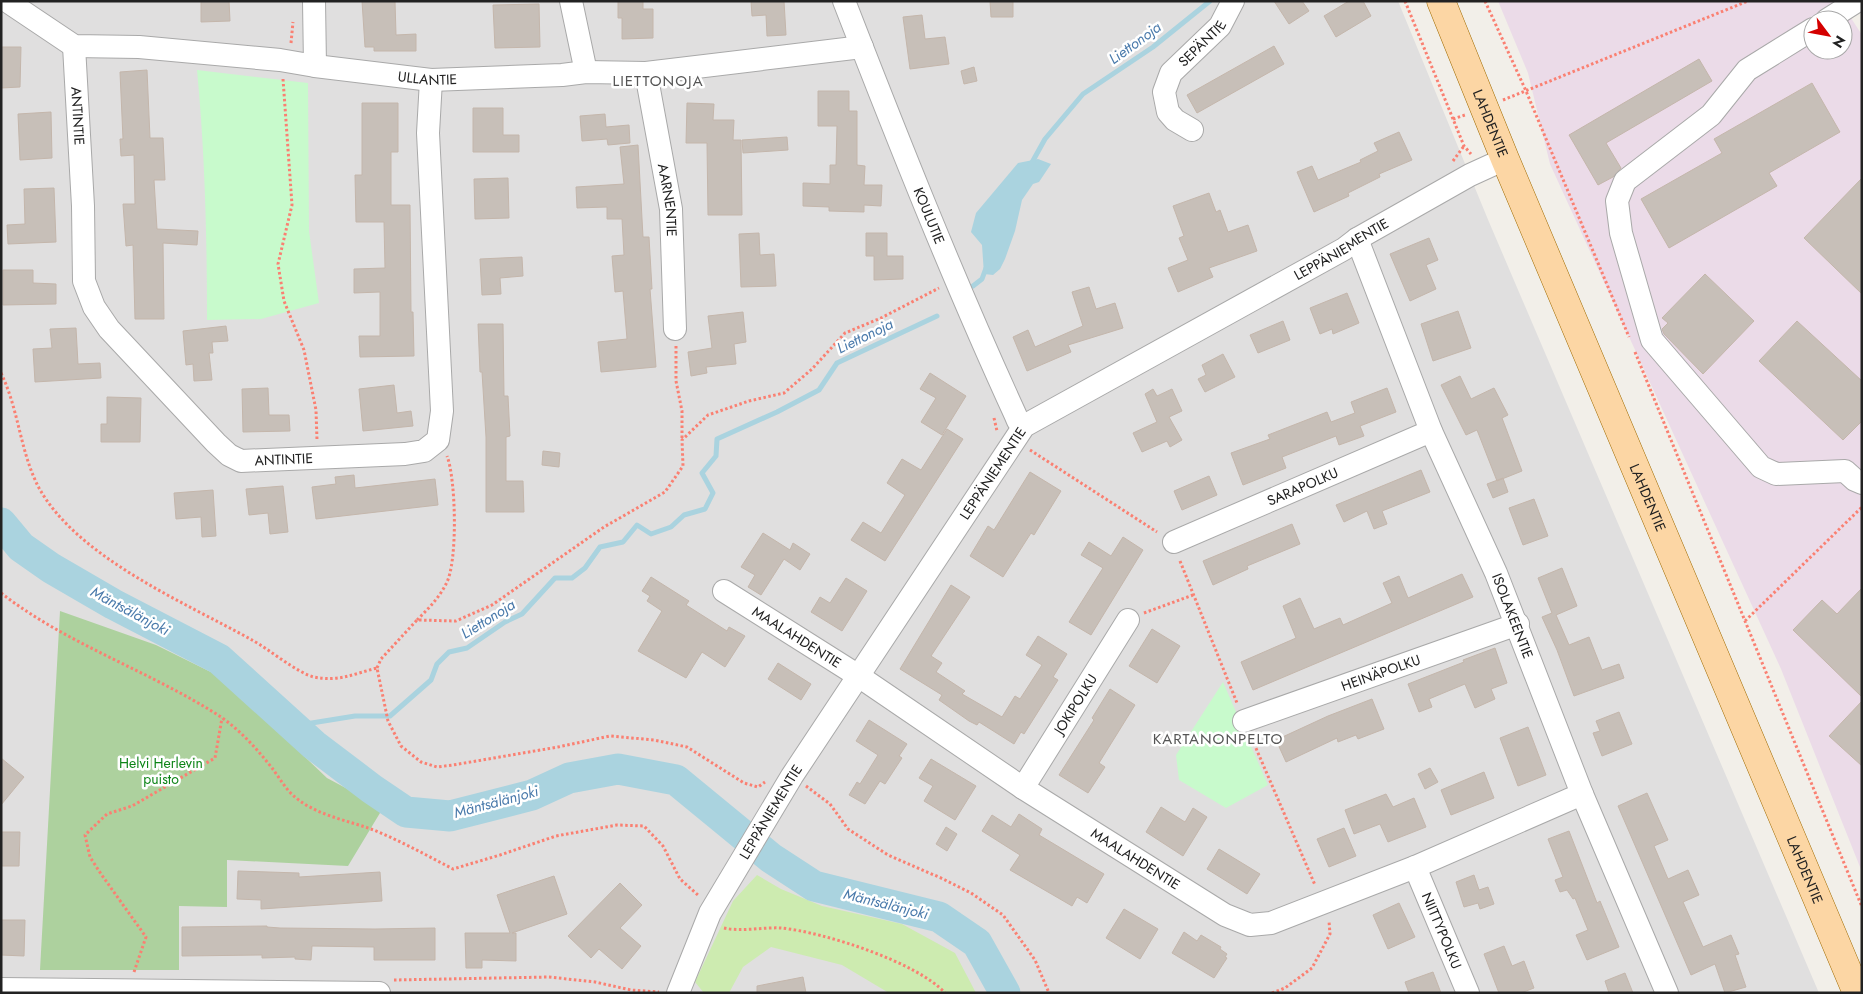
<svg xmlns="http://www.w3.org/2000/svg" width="1863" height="994" viewBox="0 0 1863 994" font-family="Jost,sans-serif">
  <rect width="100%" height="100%" fill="#f2efe9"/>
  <path fill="#e0dfdf" d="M1 1H1398L1489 222 1819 993H1Z"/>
  <path fill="#ebdbe8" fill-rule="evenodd" d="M1498 1H1840L1862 35V872L1781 669 1550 164 1528 73ZM1813 20H1843V50H1813Z"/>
  <path fill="#cdebb0" d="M757 875 781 889 822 906 902 924 955 953 976 993H889L842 965 771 947 743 967 729 993H704L695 982 733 901Z"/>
  <path fill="#add19e" d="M60 611 156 645 221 677 327 778 383 808 348 866 227 860V907L179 906V970H40Z"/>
  <path fill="#c8facc" d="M197 70 308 83 309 231 319 303 261 319 207 320C207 236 205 154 197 70Z
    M1223 682 1268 785 1226 808 1179 780 1176 755Z"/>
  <path fill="#aad3df" d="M1038 159 1051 164 1039 182 1033 184 1022 200 1015 231 1005 259 1000 269 993 275 984 274 982 245 971 232 976 213 1018 163Z"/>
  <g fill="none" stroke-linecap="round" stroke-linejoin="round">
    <path stroke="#aad3df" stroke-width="5" d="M1030 166 1045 139 1083 94 1153 47 1210 1
      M973 286 982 279 986 268
      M293 726 355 716H390L431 680 437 664 449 652 467 648 505 622 522 614 555 578H572L585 568 600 547 623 542 637 525 651 534 671 527 684 515 705 509 713 493 702 473 716 456 717 439 777 412 819 390 837 363 937 316"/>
    <path stroke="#aad3df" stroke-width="31" d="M1 523 21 547 51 568 113 604 219 659 314 745 372 789 406 812 450 816 532 795 569 778 618 769 676 780 771 858 814 886 939 917 977 943 1005 993"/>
  </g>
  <path fill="#c7bfb8" stroke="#c4b6ab" d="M201 1H229L230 21 201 22Z
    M362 1H395L396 35 416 34V51H374V47H365Z
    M618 1H643V9H653V38L622 39V18H618Z
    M751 1H784L786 35 767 36 766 15 752 16Z
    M990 1H1013V17H991Z
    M1274 1H1302L1309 11 1289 24Z
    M1349 1H1363L1371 16 1336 37 1324 16Z
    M539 4 540 47 495 48 493 5Z
    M922 15 925 39 945 37 949 64 910 69 903 17Z
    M1274 46 1284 64 1197 113 1187 95Z
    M1 47H21L20 87 1 88Z
    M1699 59 1712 81 1606 143 1621 168 1613 177 1598 185 1569 135Z
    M974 67 977 81 964 84 961 71Z
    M147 70 150 138H163L165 180H154L157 229 198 231 197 245 163 243 164 319H135L133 245 126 246 123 204H135L134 155 121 156 120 139H123L120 72Z
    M1812 83 1840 132 1769 173 1777 186 1669 248 1641 199 1722 153 1714 139Z
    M818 91H849V111H857V165L865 166 864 185H882L881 206 864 205V212L829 211V207L803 206V183L830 184V165H836L837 126H818Z
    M362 103H398V152H391V205H410L411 312H413L414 356 360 357 359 336H380V292L354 293V269L385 268 384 222H356L355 175H362Z
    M687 103 714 104 713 120H734L733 140H741L742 215H708L707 143H686Z
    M473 108H503V135H519V152H473Z
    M51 112 52 158 20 160 18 114Z
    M605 114 606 127 629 125 630 143 608 145 607 139 582 141 580 116Z
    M1399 132 1412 160 1379 174 1380 177 1348 193 1349 196 1314 212 1297 172 1312 166 1318 180 1361 162 1360 160 1378 151 1374 143Z
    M787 137 788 150 743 153 742 140Z
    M638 145 643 237H649L652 289H650L656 367 601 372 598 342 627 339 623 291 615 292 612 256 624 255 622 219H607V207L577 208 576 187 624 184 620 147Z
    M508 178 509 218 475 219 474 179Z
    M1862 178V294L1804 238Z
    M54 188 56 242 8 244 7 225 25 224 24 189Z
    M1209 193 1216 212 1220 210 1228 232 1248 225 1257 251 1209 268 1213 277 1178 292 1168 268 1188 260 1179 238 1184 236 1173 206Z
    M759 233 760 255 774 254 776 286 741 287 739 234Z
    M866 233H887V256H903V279L874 280V256H866Z
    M1429 238 1438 260 1426 265 1436 289 1410 301 1390 254Z
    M522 257 523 276 500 278 501 294 482 295 480 259Z
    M3 270H33V283L56 284V304L3 305Z
    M1705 274 1754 321 1703 374 1664 334 1662 329 1668 323 1662 318Z
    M1089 287 1096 309 1115 303 1123 328 1068 345 1071 352 1027 371 1013 337 1028 330 1035 347 1083 326 1072 292Z
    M1347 293 1359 323 1333 334 1332 329 1320 334 1310 308Z
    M1458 311 1471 348 1433 361 1421 324Z
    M743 312 746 342 734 344 736 364 706 367 707 373 691 376 688 352 712 348 708 316Z
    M1283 321 1290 340 1258 353 1250 335Z
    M1797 321 1862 381V421L1843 440 1759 361Z
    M478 324H503L504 396H508L510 436 506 437V481H523L524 512H486V437L482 372H480Z
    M226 326 228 341 212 342 213 353H209L212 380 194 381 193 364 186 365 183 331Z
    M76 328 78 364 100 363 101 378 35 382 33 349 52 348 50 329Z
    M1223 354 1235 377 1205 392 1198 379 1206 375 1202 365Z
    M930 373 966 396 942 435 921 422 936 398 920 389Z
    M1460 376 1471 399 1494 388 1508 415 1502 418 1522 471 1497 481 1477 430 1466 435 1441 385Z
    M394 385 397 413 411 411 413 426 363 431 359 389Z
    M268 388 269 415H289L290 431 243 432 242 389Z
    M1387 388 1396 412 1360 426 1364 436 1339 445 1336 436 1282 457 1286 468 1243 485 1231 453 1270 439 1268 435 1327 412 1331 422 1355 413 1351 402Z
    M1153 389 1157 396 1172 389 1182 411 1169 417 1182 440 1170 447 1167 441 1142 452 1133 433 1157 422 1145 394Z
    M107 397 141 398 140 442H101V424H107Z
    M947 429 963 439 885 561 851 540 863 522 881 533 905 495 887 483 902 459 921 470Z
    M543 451 560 453 559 467 542 465Z
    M1421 470 1430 492 1382 511 1387 524 1374 529 1367 511 1344 522 1336 505Z
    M1030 472 1061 491 1034 535 1031 533 1003 577 970 556 988 526 994 530Z
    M354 475 355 488 435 479 438 505 316 519 312 487 336 484 335 477Z
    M1209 476 1217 495 1182 510 1174 491Z
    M1503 478 1508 492 1493 498 1487 484Z
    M283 486 288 532 270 534 268 513 249 515 246 489Z
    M213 490 216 536 202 537 201 517 176 519 174 493Z
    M1534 499 1548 536 1523 545 1509 508Z
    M1292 524 1300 544 1247 566 1248 569 1213 585 1203 561Z
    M763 533 790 550 793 543 810 554 800 570 784 559 761 595 748 587 755 575 741 567Z
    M1123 537 1143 550 1091 635 1069 622 1103 568 1081 555 1089 542 1111 556Z
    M1562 568 1577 606 1556 615 1569 645 1589 637 1602 670 1619 664 1624 678 1574 696 1557 650 1542 617 1552 613 1538 578Z
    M1462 574 1473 597 1253 690 1241 662 1296 638 1283 606 1300 598 1314 629 1340 618 1343 625 1392 603 1383 583 1399 576 1408 598Z
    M651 577 689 601 686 605 727 631 729 627 745 636 725 667 702 652 686 678 638 651 662 611 647 601 650 596 642 591Z
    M846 578 867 591 842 631 811 612 820 597 830 603Z
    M951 585 970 597 931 656 942 663 936 672 965 691 962 694 1002 717 1015 696 1020 699 1042 665 1026 655 1038 636 1067 654 1053 677 1058 680 1024 734 1021 732 1014 744 979 722 977 725 969 721 939 700 942 695 900 669Z
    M1862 588V697L1793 630 1822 600 1837 614Z
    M1152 629 1180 646 1157 683 1129 666Z
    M1495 648 1507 683 1491 689 1495 699 1475 708 1465 684 1429 699 1432 707 1419 712 1408 684 1464 662 1463 660Z
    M778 663 811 684 801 700 768 679Z
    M1110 689 1135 705 1099 763 1105 767 1088 793 1059 775 1094 720 1092 718Z
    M1372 699 1384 729 1358 739 1356 735 1338 742 1337 738 1286 762 1276 740 1328 716Z
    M1862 701V766L1829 736Z
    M1619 712 1632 744 1602 756 1593 733 1600 731 1596 721Z
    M869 720 907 744 899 756 902 758 885 784 880 781 865 804 849 795 857 782 860 784 878 755 856 741Z
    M1528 727 1546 775 1518 786 1500 738Z
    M1 758 24 777 1 805Z
    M931 759 976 786 955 820 924 801 933 786 919 778Z
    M1430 768 1438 782 1425 789 1418 774Z
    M1484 772 1494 798 1451 815 1441 790Z
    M1647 793 1668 840 1654 846 1668 879 1688 870 1699 895 1683 902 1703 947 1731 935 1739 954 1735 955 1746 987 1725 993 1715 964 1691 975 1618 806Z
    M1386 794 1393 807 1414 798 1426 827 1388 842 1380 824 1354 834 1345 810Z
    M1161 807 1185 822 1193 808 1207 817 1183 856 1146 832Z
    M1019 814 1042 829 1039 835 1104 874 1087 903 1077 897 1072 906 1010 870 1020 855 982 831 992 815 1011 827Z
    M946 827 957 834 947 851 936 844Z
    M1344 828 1356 856 1329 867 1317 839Z
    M1569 831 1597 903 1600 901 1619 947 1587 960 1576 935 1588 930 1575 898 1573 899 1567 890 1560 892 1555 880 1563 877 1548 839Z
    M1 832H20L19 866H1Z
    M1219 849 1260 874 1247 894 1207 869Z
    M238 871 299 873V877L380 872 382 901 261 909V900L237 899Z
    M1474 875 1479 890 1488 887 1494 904 1480 909 1478 903 1464 907 1456 882Z
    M554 876 567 914 512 933H516V961L482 960V968H466L465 933H510L497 895Z
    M620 883 642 905 620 928 641 946 622 969 599 949 591 958 568 936Z
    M1399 903 1415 937 1388 949 1373 915Z
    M1124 909 1158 929 1140 959 1106 938Z
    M1 920H25L24 956 1 955Z
    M267 926V927L280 928 375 929 435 928V960H374V947L312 946 311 960 295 959V957L262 958V955L182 956V927Z
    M1184 932 1197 941 1201 935 1221 947 1220 949 1227 954 1225 957 1227 958 1214 978 1172 953Z
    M1504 946 1512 966 1524 961 1534 988 1521 993H1499L1484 954Z
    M1433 972 1441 993H1409L1405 982Z
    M1625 973 1633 993H1609L1605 981Z
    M803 977 806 993H757V986Z"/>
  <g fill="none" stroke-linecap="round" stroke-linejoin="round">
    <defs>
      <g id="minor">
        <path id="s1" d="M7 1 74 46 139 47 280 60 315 66 431 80 562 75 586 72 646 73 862 47"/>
        <path d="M314 1 315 66"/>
        <path d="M571 1 586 72"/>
        <path id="s2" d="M844 1C898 140 953 279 1015 414L1018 421 1024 426"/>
        <path d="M1827 20 1857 1"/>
        <path d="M1813 29 1747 70 1711 115 1625 181 1617 201 1621 233 1652 340 1761 467 1776 474 1845 471 1855 480 1862 483"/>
        <path id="s3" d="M74 46 83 206 84 281 94 307 109 329 216 443 229 455 241 461 405 454 424 451 438 440 442 411 428 133 431 80"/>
        <path id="s4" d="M646 73 671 209 675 329"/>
        <path id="s5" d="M1192 130 1175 120 1168 112 1164 92 1171 73 1220 26 1233 1"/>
        <path id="s6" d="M1357 239 1431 431 1496 573 1582 794 1667 993"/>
        <path id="s7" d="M1174 542 1431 431"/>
        <path id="s8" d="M724 591 857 675 1023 788 1225 915 1250 925 1271 923 1415 867 1582 794"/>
        <path id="s9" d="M1244 721 1518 624"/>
        <path id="s10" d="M1023 788 1128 620"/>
        <path id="s11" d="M1415 867 1468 993"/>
        <path d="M1 989 379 993"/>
        <path id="s12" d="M678 993 710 913 792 776 1024 426 1344 249 1357 239 1470 175 1505 159"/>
      </g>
      <g id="major">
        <path id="s13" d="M1441 1 1505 159 1857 993"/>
      </g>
    </defs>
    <use href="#minor" stroke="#a9a9a9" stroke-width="24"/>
    <use href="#major" stroke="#a06b00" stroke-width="29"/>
    <path stroke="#fa8072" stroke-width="3" stroke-dasharray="2.5 2.5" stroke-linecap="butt" d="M1405 1 1464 146 1471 154
      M1485 1 1526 91 1629 337
      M291 43 293 22
      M283 79 292 205 278 264 284 301 304 350 316 410 317 440
      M1503 100 1748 1
      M1453 119 1465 115
      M1453 161 1464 146
      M676 346V381L682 411V439
      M1635 352 1862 907
      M1 373C19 410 20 452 39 488 78 558 184 602 252 640 269 649 297 673 314 677 339 682 353 674 377 668L388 721 401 746 421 762 437 767 453 765 558 747 610 736 654 740 687 747 744 783 758 787 765 782
      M994 418 997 431
      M1030 450 1157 532
      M1180 561 1237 703
      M1 593C68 645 150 671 221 717 241 731 257 749 272 768 279 777 286 790 295 797 316 815 346 820 371 829 399 840 426 855 453 869L500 855 556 836 617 825 644 826 663 846 680 879 699 896
      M1144 613 1193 595
      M417 620C428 609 439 598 446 584 458 563 456 479 447 456
      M1745 621 1862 507
      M377 668 381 659 417 620 456 621 492 605 604 527 665 492 683 466 682 440 708 415 749 401 784 393 812 369 845 333 881 318 939 288
      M1252 739 1315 885
      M806 786 830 804 848 829 888 855 941 878 971 893 1003 915 1035 960 1049 993
      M724 928C742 932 763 927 781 928 823 932 917 962 945 993
      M134 972 146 937 101 874 90 857 85 835 107 814 132 806 215 758 222 718
      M394 980 549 977 595 982 631 990 659 992
      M1272 993 1285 988 1312 968 1330 934 1329 921"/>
    <use href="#minor" stroke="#fff" stroke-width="22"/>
    <use href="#major" stroke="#fcd6a4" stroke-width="28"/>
  </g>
  <g text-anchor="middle" stroke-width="5" stroke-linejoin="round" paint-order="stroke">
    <g font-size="14" fill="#222" stroke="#fff">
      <text dy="5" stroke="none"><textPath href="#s5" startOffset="114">SEPÄNTIE</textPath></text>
      <text dy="5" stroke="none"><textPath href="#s1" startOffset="436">ULLANTIE</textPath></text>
      <text dy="5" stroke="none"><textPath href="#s3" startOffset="70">ANTINTIE</textPath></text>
      <text dy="5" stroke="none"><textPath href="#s13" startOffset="132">LAHDENTIE</textPath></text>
      <text dy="5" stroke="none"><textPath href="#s4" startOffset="129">AARNENTIE</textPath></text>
      <text dy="5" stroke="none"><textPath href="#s2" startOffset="231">KOULUTIE</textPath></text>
      <text dy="5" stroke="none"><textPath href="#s12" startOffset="1029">LEPPÄNIEMENTIE</textPath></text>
      <text dy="5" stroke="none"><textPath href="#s3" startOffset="520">ANTINTIE</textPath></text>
      <text dy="5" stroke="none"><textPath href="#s12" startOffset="609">LEPPÄNIEMENTIE</textPath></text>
      <text dy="5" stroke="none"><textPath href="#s7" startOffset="140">SARAPOLKU</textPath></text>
      <text dy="5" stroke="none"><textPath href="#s13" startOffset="538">LAHDENTIE</textPath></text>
      <text dy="5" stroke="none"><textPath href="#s6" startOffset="408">ISOLAKEENTIE</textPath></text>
      <text dy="5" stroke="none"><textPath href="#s8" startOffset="86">MAALAHDENTIE</textPath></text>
      <text dy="5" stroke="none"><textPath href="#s9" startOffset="145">HEINÄPOLKU</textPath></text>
      <text dy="5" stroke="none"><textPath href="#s10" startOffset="99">JOKIPOLKU</textPath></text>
      <text dy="5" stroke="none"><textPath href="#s12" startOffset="204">LEPPÄNIEMENTIE</textPath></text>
      <text dy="5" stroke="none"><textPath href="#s8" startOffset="491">MAALAHDENTIE</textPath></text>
      <text dy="5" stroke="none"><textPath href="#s13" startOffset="942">LAHDENTIE</textPath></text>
      <text dy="5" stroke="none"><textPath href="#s11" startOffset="69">NIITTYPOLKU</textPath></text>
    </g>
    <g font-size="14" fill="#0c8416" stroke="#fff">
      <text x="161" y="768">Helvi Herlevin<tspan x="161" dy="16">puisto</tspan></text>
    </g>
    <g font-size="15" font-style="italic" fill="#4a7aab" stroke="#fff">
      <text transform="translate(1135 43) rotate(-36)" y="5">Liettonoja</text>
      <text transform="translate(865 336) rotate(-26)" y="5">Liettonoja</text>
      <text transform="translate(130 611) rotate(28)" y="5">Mäntsälänjoki</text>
      <text transform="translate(488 619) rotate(-32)" y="5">Liettonoja</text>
      <text transform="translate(496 802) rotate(-15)" y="5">Mäntsälänjoki</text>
      <text transform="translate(886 904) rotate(14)" y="5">Mäntsälänjoki</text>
    </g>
    <g font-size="15" letter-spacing="1" fill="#555" stroke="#fff">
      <text x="658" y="86">LIETTONOJA</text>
      <text x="1218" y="744">KARTANONPELTO</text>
    </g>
  </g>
  <rect width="1863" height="994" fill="none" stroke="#222222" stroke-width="5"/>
  <g transform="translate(1828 35) rotate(122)"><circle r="24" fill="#ffffff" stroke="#a7a7a7"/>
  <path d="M0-4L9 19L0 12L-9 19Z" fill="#d40000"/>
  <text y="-8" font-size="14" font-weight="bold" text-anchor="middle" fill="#222222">N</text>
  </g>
</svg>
